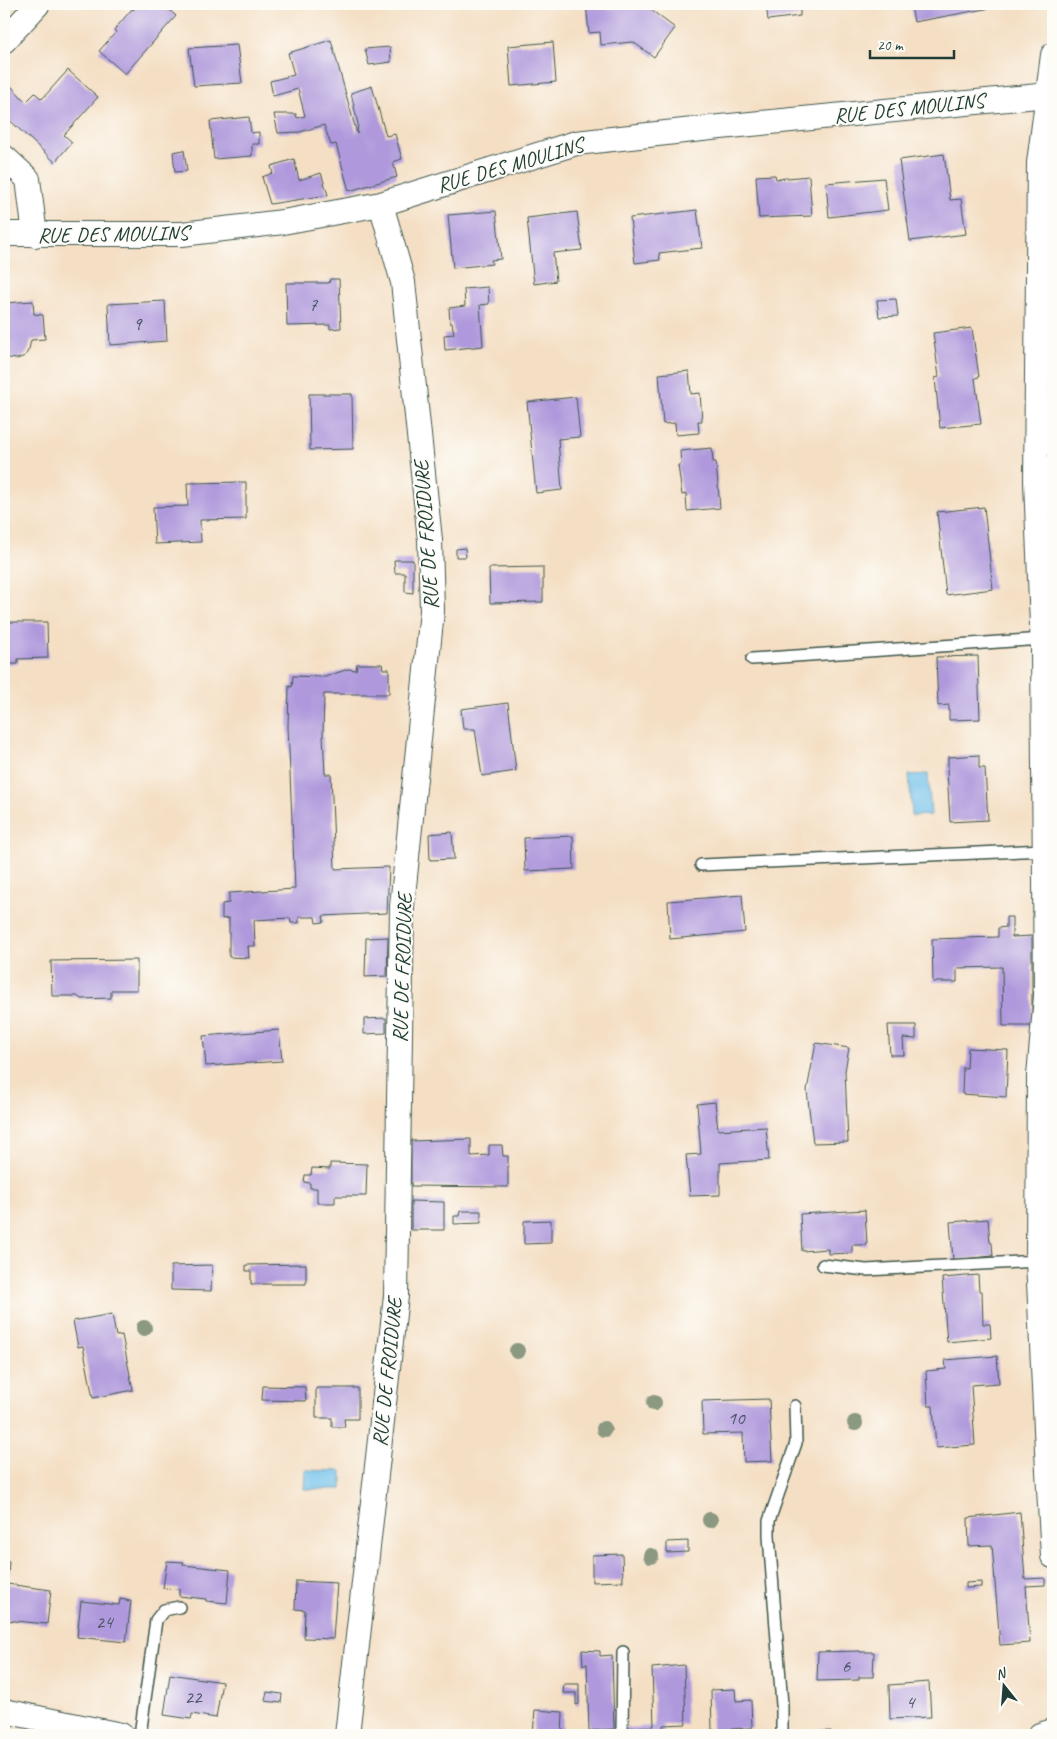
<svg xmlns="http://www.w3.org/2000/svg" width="1057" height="1739" viewBox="0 0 1057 1739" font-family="Caveat,sans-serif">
  <rect width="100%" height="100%" fill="#fdfcf7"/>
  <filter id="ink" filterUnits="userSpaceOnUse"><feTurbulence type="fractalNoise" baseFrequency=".02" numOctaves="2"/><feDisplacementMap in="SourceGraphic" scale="10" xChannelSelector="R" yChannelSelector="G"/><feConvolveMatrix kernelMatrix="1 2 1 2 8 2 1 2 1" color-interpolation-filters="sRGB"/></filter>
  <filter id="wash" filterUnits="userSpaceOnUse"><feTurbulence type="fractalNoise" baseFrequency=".0096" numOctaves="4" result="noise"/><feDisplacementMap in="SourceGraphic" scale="20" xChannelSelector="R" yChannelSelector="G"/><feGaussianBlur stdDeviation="1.12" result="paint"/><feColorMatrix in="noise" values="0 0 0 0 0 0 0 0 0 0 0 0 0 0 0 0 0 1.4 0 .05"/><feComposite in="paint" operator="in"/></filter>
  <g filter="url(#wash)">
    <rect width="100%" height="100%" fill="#f4dfc4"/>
    <path fill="#6fc0ea" stroke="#477e8f" d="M928 774 931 815 912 816 909 775Z
      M305 1470 342 1471V1489H304Z"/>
    <g id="blocks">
      <path fill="#af99dc" d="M140 4H163L176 16 125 74 99 51 116 32 114 30 132 9 133 10Z
        M586 4H607V9L643 4 675 28 654 57 633 42 601 45 600 32 589 33Z
        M766 4H833V6L800 10V16L768 20Z
        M891 4H996V7L914 22 911 6 892 9Z
        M331 40 357 134 358 124 351 93 372 86 386 136 395 134 402 159 393 162 397 177 349 191 336 144 331 145 324 125 300 132 278 133 274 114H296L297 118 305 116 298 89 273 96 270 81 294 75 288 53Z
        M553 42 556 82 511 86 508 46Z
        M237 45 242 83 194 86 189 48Z
        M390 47 391 62 369 65 365 49Z
        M68 70 98 97 64 135 72 142 55 162 4 115V91L10 85 26 102 35 93 42 99Z
        M249 117 251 133 259 132V144H252V156L214 159 210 121Z
        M184 150 187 171 175 172 173 152Z
        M944 154 950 200 961 199 966 234 910 241 899 160Z
        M294 159 299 180 321 173 328 195 270 204 262 177 273 173 271 166Z
        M775 175 776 179 809 176 812 216 759 218 756 176Z
        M884 178 888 210 829 217 826 183Z
        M697 210 702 248 659 253 660 260 635 263 630 218Z
        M496 211 501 259 491 260 492 264 453 268 448 215Z
        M577 212 582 250 553 253 556 281 534 284 527 218Z
        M330 279H339L341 328 330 329V325L287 326 286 283H329Z
        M488 287 489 304 480 305 483 346 445 350 444 335 454 334 452 323H450L449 308 465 306 464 289Z
        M896 299 898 316 879 317 877 300Z
        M33 301 34 314 43 315 45 339 31 340 29 349 25 356 17 359 9 358 4 354V340L6 335 5 303Z
        M165 301 167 341 110 345 108 304Z
        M972 328 979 377 975 378 981 424 940 428 935 378 939 377 933 333Z
        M689 371 691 394 700 393 702 421H698L699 433 676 435 675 423 663 424 659 374Z
        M309 394H352L353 449 310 450Z
        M576 397 580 437 558 439 562 490 536 493 527 402Z
        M712 448 713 462H716L720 508 687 511 686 494 682 495 678 465H681L680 451Z
        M246 482V519L200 520 201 542 155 544 153 507 188 506 187 483Z
        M984 507 993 589 946 595 937 512Z
        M465 548 466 557H456V549Z
        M394 560H413V593L405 592V573H395Z
        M543 567V602L490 603 489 568Z
        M4 622H47L48 658 18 659V664H4Z
        M978 656 980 719 949 720V705L938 706 936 657Z
        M357 664H382L383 669H389V694H324L323 735 325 774H331L335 869 389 867 387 913 323 916 324 922 316 923 315 917H299V923H291L290 918 254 920 255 946H248L249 958 229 957V918L222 919V904L229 903V893L295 889 288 727 289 686 292 687 293 676 325 677 348 669 356 670Z
        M508 703 516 771 482 776 475 729H463L461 709Z
        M979 755V768H985L988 820 950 822 947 770H948V757Z
        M452 832 454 859 430 860 429 834Z
        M573 836 574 869 525 871 524 838Z
        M742 895 745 932 670 939 668 901Z
        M1006 917H1012V937L1032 936V1026H1003L1002 967 957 968V982H933L932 939 998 937V928L1006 927Z
        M388 937 387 976 365 977 366 938Z
        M137 960V990H111V998L81 999 77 996H52L51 961Z
        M386 1018V1033L364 1034V1019Z
        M888 1025H916V1039L903 1038 904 1055H890Z
        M279 1030 282 1061 206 1066 203 1036Z
        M816 1043 849 1048 845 1071 848 1142 813 1143 807 1090Z
        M968 1048 1008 1050 1006 1097 962 1094 963 1067 967 1068Z
        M715 1102 718 1130 766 1127 769 1160 720 1163V1195L690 1196 686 1155 701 1154 697 1104Z
        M471 1139V1156L489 1155V1145H502L503 1156H508V1187L411 1186V1141Z
        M330 1163 367 1164 366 1196H335V1203H317V1188H310V1183L304 1182 305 1175H311L312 1168 330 1169Z
        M411 1201 444 1202V1230H411Z
        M865 1210 867 1245H852V1253L828 1254V1249L802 1251 800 1214Z
        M460 1211H481V1223L454 1224V1216H459Z
        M988 1219 990 1242 992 1243 993 1256 953 1260 950 1222Z
        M551 1220V1243L524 1244V1221Z
        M306 1264V1284H251V1271H246V1265Z
        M212 1265 211 1291 171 1290V1266Z
        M978 1275 979 1291H982L983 1324H990L991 1338 947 1342 942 1278Z
        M112 1314 116 1336 122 1335 133 1390 93 1398 83 1346 78 1347 73 1321Z
        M997 1356 999 1383 971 1385 975 1445 936 1448 933 1406H928L926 1371 946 1369 945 1360Z
        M263 1386 305 1387 306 1401 262 1400Z
        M316 1388H358V1419H344L345 1427H332V1418H316Z
        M769 1399 772 1461 744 1462 743 1433 703 1434 702 1401Z
        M1020 1512 1025 1579 1045 1578V1585L1026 1586 1030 1643 1000 1645 992 1545 969 1546 968 1518Z
        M688 1541V1552L667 1553V1542Z
        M622 1554 623 1581 592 1582V1555Z
        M4 1561 9 1562 7 1584 51 1590 47 1624 4 1620Z
        M167 1561 184 1562 183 1565 230 1570 227 1603 206 1601V1599L179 1596V1589L163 1588Z
        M296 1581 337 1583 333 1639 304 1638 305 1610 295 1609Z
        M981 1582V1587L966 1588V1583Z
        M120 1599 131 1601 126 1642 77 1637 81 1601 119 1605Z
        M582 1650 600 1651V1656L612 1655 614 1729 589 1731 587 1664 583 1665Z
        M860 1651V1652H874L873 1677H859V1680L817 1681 818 1652Z
        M684 1665 686 1724 663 1725 664 1735H626V1728L654 1726 652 1668Z
        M170 1674 222 1682 216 1718 192 1714 191 1719 164 1715Z
        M929 1682 931 1717 890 1719 889 1685Z
        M564 1684H579V1704L576 1705V1693H563Z
        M735 1689 736 1701 751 1700 752 1728 712 1730 711 1690Z
        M267 1692 282 1694 281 1703 265 1701Z
        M535 1710 563 1712 562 1735H533Z
        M831 1731V1735H806V1732Z"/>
    </g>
  </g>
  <g filter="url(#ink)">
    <use href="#blocks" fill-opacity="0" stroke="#3f554a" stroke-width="1"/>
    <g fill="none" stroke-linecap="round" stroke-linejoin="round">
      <defs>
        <path id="lane" d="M752 659 1042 639
          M701 865 1045 850
          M823 1265 866 1270 1038 1261
          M140 1735 156 1620 164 1610 179 1607
          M622 1735 623 1652
          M782 1735V1705L769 1536V1521L796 1443 795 1406"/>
        <path id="street" d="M4 41 38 4
          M1053 55 1039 163 1036 482 1043 649 1046 996 1039 1076 1038 1261 1048 1471 1053 1556
          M4 157 28 179 35 235
          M4 234H182L283 222 381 204 576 143 720 127 1048 95
          M4 1711 121 1735
          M347 1735 396 1296 402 906 432 611 430 540 403 282 381 204
          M1040 1735 1053 1731"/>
      </defs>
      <use href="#lane" stroke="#3f554a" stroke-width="14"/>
      <use href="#street" stroke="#3f554a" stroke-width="26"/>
      <use href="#lane" stroke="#fff" stroke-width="11"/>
      <use href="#street" stroke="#fff" stroke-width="24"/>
    </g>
    <g fill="#8b9981">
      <circle cx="144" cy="1328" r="8"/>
      <circle cx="517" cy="1351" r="8"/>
      <circle cx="654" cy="1403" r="8"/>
      <circle cx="855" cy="1423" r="8"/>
      <circle cx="604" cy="1429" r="8"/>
      <circle cx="710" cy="1520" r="8"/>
      <circle cx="651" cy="1556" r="8"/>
    </g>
  </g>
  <g text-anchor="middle" stroke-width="4" stroke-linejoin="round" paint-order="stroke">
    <g font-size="19" fill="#43545e">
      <text x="313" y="311">7</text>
      <text x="137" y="330">9</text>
      <text x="736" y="1424">10</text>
      <text x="104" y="1628">24</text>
      <text x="846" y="1672">6</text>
      <text x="193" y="1703">22</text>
      <text x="910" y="1708">4</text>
    </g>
    <g font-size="21" fill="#1f3d34" stroke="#fdfcf7">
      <text transform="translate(909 108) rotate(-6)" y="7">RUE DES MOULINS</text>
      <text transform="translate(510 165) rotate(-16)" y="7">RUE DES MOULINS</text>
      <text transform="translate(113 234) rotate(-1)" y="7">RUE DES MOULINS</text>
      <text transform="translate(426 535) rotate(-94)" y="7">RUE DE FROIDURE</text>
      <text transform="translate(402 968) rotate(-88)" y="7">RUE DE FROIDURE</text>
      <text transform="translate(387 1372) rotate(-84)" y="7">RUE DE FROIDURE</text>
    </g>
  </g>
  <rect width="1057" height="1739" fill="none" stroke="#fdfcf7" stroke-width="20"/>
  <g transform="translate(1004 1686) rotate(343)" stroke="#fdfcf7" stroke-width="4" paint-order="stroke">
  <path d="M0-4L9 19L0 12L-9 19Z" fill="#1f3d34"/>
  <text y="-8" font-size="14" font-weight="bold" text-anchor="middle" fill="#1f3d34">N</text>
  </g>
  <path d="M870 50v8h84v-8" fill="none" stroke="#1f3d34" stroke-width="2.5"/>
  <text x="877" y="50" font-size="15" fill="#1f3d34" stroke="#fdfcf7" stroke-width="4" paint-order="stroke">20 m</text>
</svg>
